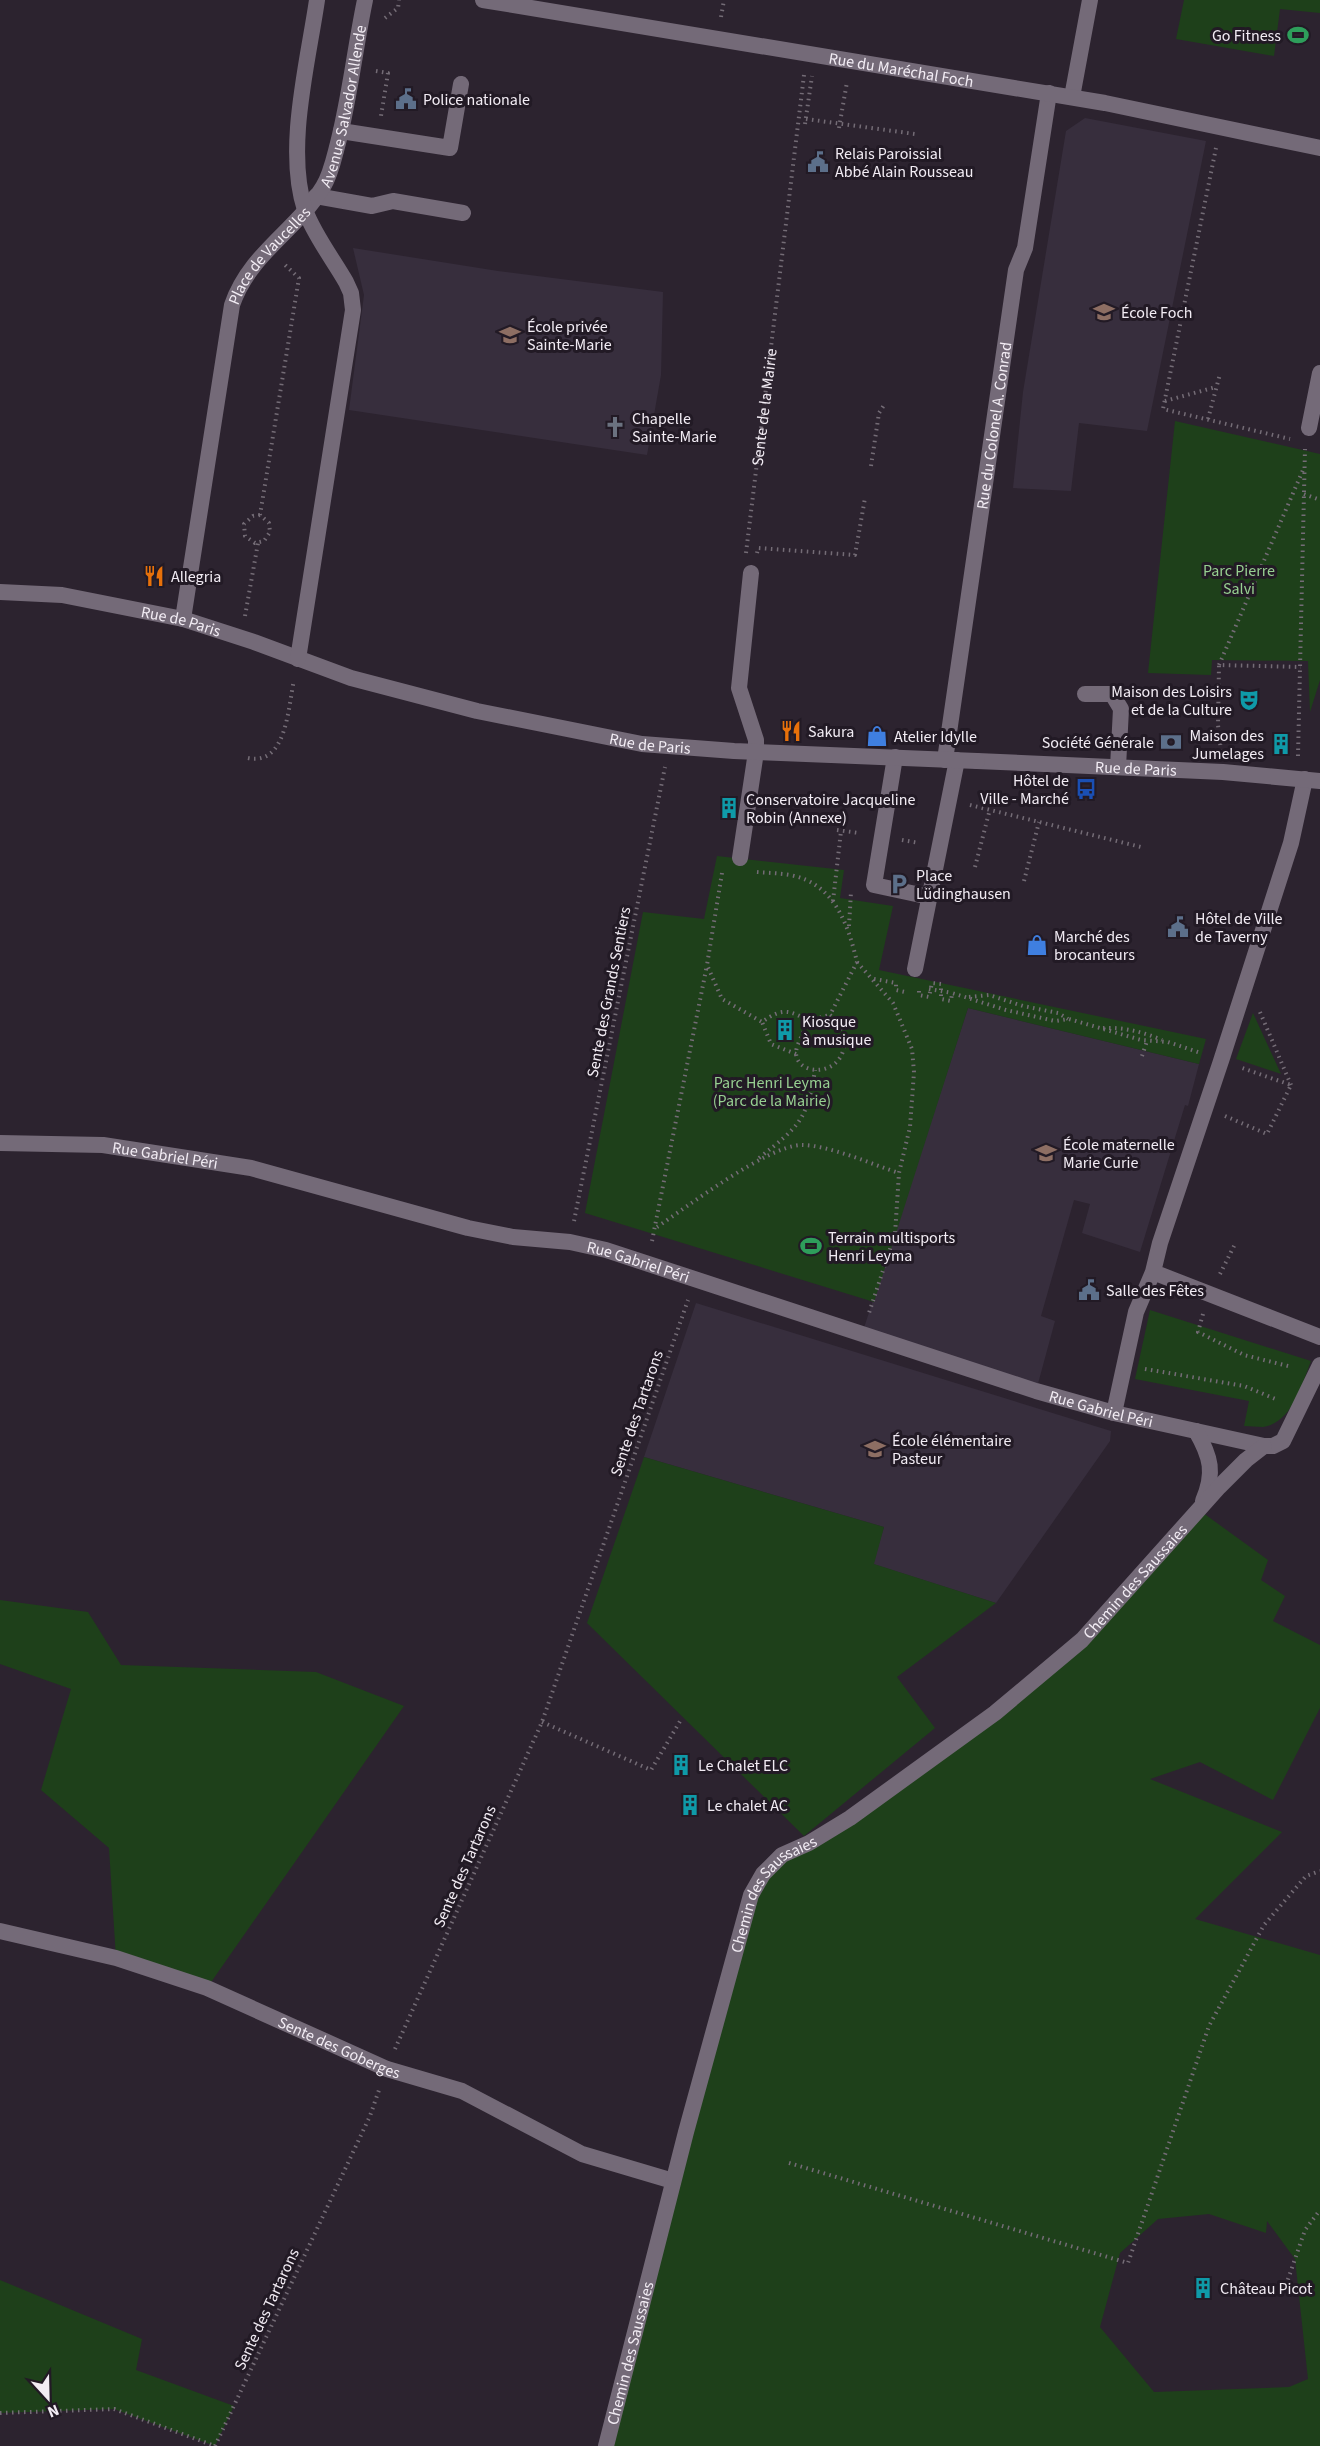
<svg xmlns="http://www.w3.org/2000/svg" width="1320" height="2446" viewBox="0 0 1320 2446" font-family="'Source Sans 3',sans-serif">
  <rect width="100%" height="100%" fill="#2c232f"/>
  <path fill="#372e3d" d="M1085 118 1206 141 1147 431 1079 423 1071 491 1013 488 1023 392 1066 131Z
    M353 248 498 271 663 292 661 375 647 455 349 410 364 295Z
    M968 1008 1199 1064 1188 1106 1185 1105 1140 1252 1082 1233 1090 1204 1074 1200 1041 1316 1055 1321 1036 1391 862 1334Z
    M696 1303 1111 1431 1110 1441 996 1603 873 1564 884 1527 644 1457Z"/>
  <path fill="#1e401a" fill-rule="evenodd" d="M1184 0H1320V13L1280 9 1274 56 1176 39Z
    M1175 421 1320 454V680L1310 712 1308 661 1212 660 1211 675 1148 673Z
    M717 856 844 870 840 898 893 906 879 970 1206 1039 1199 1064 968 1008 874 1302 585 1213 643 912 704 919Z
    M1253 1013 1281 1074 1236 1059Z
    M1150 1310 1311 1361C1302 1384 1292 1423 1263 1427 1257 1427 1250 1426 1244 1426L1249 1401 1135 1379Z
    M644 1457 884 1527 874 1564 996 1603 897 1677 935 1728 804 1836 587 1623Z
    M1199 1510 1268 1560 1261 1580 1285 1596 1273 1621 1320 1645V1708L1273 1800 1200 1762 1150 1779 1282 1832 1195 1919 1320 1955V2446H606L763 1874 809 1843 1082 1640ZM1209 2214 1266 2233 1267 2221 1295 2259 1308 2379 1289 2387 1154 2392 1100 2327 1120 2253 1158 2219Z
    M0 1600 88 1612 121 1665 316 1672 404 1706 207 1988 116 1958 109 1848 41 1790 71 1689 0 1664Z
    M0 2280 142 2339 136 2370 234 2406 215 2446 114 2409 0 2413Z"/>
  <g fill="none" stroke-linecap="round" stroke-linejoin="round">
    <g stroke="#746c76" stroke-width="4" stroke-dasharray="1.5 4.5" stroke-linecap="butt">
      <path d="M721 17 724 0"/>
      <path d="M385 18 398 8 399 0"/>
      <path d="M376 71 388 73 381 116"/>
      <path d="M806 119 915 134"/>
      <path d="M805 124 812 76"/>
      <path d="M839 128 847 82"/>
      <path d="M1216 148 1163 409 1290 439"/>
      <path d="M1165 401 1216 387"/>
      <path d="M1208 419 1220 374"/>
      <path d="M871 466 879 413 884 405"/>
      <path d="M1304 494 1320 500"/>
      <path d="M260 515 253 516 244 524 245 536 255 543 264 541 270 532 269 523 260 515 299 278 284 264"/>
      <path id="s1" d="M746 553 804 75"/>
      <path d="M757 553 758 548 855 555 865 498"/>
      <path d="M245 616 258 543"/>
      <path d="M1219 665 1303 470"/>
      <path d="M1221 751 1218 725 1219 665 1301 667"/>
      <path d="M1298 756 1305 449"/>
      <path d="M248 758C287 766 288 707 294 680"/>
      <path d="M970 805 1141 847"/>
      <path d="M837 830 859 833"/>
      <path d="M902 840 919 843"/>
      <path d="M975 867 990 809"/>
      <path d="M757 872C768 873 779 873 790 875 834 883 848 924 857 962L830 1015"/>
      <path d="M722 873 707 965 722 999 762 1022"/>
      <path d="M1024 881 1039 822"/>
      <path d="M833 901 841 831"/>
      <path d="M849 926 851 892"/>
      <path d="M857 962 893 1003 912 1049 914 1072 910 1127 899 1173 895 1234 869 1313"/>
      <path d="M874 979 896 983V990L905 992"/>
      <path d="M929 989 952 993"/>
      <path d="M919 991V995L929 997 932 983 941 984V999L951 1001 952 993 1006 1010 1055 1021 1069 1019 1141 1040 1168 1042 1201 1053"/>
      <path d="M969 997 989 995 1023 1006 1058 1013 1068 1019"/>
      <path d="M1260 1012 1291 1085"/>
      <path d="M830 1015C840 1023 846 1034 844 1047 839 1077 797 1076 796 1053 796 1047 800 1040 802 1035 808 1021 816 1018 830 1015Z"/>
      <path d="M1103 1028C1124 1027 1143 1032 1162 1040"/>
      <path d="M796 1054 771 1044 762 1022C783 1007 789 1010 811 1022"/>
      <path d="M1142 1056 1147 1041"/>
      <path d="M1225 1116 1267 1134 1291 1085 1242 1068"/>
      <path d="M759 1158C799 1126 807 1121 815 1070"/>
      <path d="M574 1221 665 767"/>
      <path d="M657 1227C687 1207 767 1146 801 1145 829 1145 871 1164 899 1173"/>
      <path d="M652 1241 707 965"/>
      <path d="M1220 1274 1236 1242"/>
      <path d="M1203 1314 1198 1332 1244 1355 1292 1367"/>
      <path d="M1145 1369 1244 1386 1278 1400"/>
      <path d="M542 1722 651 1770 682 1718"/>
      <path d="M395 2049 542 1722 688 1300"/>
      <path d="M789 2163 1128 2263 1209 2026 1264 1925 1306 1876 1320 1871"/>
      <path d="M1284 2291 1305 2230 1320 2210"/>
      <path d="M0 2413 114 2409 215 2446"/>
      <path d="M215 2446 370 2116 379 2090"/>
    </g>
    <path stroke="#746a78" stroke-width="16" d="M341 131 450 148 461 84
      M316 196 372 206 393 201 463 213
      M1309 428 1320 373
      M1085 694H1112L1121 709 1118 767
      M895 757 874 885 930 897
      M740 858 756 752V740L739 688 751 573
      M915 969 957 760"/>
    <path stroke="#746a78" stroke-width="16" d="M1221 1061 1291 843 1305 779
      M1153 1272 1320 1337
      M1114 1413 1136 1312 1153 1272 1160 1243 1223 1055"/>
    <g stroke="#746a78" stroke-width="16">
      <path d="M1072 97 1090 0"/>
      <path id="s2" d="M945 760 1016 270 1025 248 1049 93"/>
      <path id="s3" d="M977 761 1223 772 1320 781"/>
      <path id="s4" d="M0 1143 103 1145 251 1168 468 1228 513 1237 570 1242 606 1250 1036 1391 1114 1413 1264 1446H1273L1283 1441 1320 1365"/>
      <path d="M1196 1431C1211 1457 1215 1473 1203 1501"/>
      <path id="s5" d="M0 1931 116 1958 207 1988 387 2069 462 2091 582 2154 673 2181"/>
      <path id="s6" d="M606 2446 686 2132 751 1895 763 1874 782 1855 809 1843 850 1818 995 1713 1082 1640 1219 1487 1246 1460 1264 1446"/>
    </g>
    <g stroke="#746a78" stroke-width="16">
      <path id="s7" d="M483 0 1105 103 1320 148"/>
      <path id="s8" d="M0 592 62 595 183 619 254 642 351 678 477 711 642 744 734 751 977 761"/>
      <path id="s9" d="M183 619 232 305C250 253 296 231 323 187 331 174 334 158 338 143 350 96 355 48 365 0"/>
      <path d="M298 659 353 310 351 293 346 282C333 259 314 235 305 210 285 149 308 62 317 0"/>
    </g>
  </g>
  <defs>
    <symbol id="stadium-bare" viewBox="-9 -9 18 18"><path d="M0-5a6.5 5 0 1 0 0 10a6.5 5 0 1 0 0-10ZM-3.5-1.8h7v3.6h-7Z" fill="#2e9e5b" stroke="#221a25" stroke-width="2.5" paint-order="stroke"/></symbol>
    <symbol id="civic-bare" viewBox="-9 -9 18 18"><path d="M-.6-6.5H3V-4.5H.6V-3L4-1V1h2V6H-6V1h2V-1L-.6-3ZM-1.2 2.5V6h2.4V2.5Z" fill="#5c6f8a" stroke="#221a25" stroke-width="2.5" paint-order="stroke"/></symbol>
    <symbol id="school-bare" viewBox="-9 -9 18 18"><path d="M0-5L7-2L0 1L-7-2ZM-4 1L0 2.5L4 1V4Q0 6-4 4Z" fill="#8d6e63" stroke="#221a25" stroke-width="2.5" paint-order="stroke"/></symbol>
    <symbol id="church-bare" viewBox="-9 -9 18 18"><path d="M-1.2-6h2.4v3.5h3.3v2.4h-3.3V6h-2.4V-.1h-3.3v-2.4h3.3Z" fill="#6b7280" stroke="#221a25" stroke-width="2.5" paint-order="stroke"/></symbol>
    <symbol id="restaurant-bare" viewBox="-9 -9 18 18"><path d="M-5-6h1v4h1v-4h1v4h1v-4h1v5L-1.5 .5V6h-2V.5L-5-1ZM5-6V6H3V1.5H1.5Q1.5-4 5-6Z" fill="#e8710a" stroke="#221a25" stroke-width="2.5" paint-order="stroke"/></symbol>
    <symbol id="theatre-bare" viewBox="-9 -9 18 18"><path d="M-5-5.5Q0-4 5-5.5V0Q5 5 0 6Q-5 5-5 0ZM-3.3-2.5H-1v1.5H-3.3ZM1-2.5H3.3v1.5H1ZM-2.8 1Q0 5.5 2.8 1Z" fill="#0f9aa8" stroke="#221a25" stroke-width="2.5" paint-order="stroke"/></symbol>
    <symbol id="shop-bare" viewBox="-9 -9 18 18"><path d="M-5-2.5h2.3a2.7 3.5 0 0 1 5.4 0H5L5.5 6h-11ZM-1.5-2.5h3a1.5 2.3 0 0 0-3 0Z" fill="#3f7fe0" stroke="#221a25" stroke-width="2.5" paint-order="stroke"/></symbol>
    <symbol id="bank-bare" viewBox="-9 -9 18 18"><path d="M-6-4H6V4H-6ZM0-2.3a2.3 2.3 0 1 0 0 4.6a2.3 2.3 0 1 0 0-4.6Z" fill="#5c6f8a" stroke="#221a25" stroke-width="2.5" paint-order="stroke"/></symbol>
    <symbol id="building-bare" viewBox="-9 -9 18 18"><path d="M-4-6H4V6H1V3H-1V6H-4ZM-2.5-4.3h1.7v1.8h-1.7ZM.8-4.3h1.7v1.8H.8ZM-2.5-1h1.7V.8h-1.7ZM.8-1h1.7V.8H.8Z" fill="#0f9aa8" stroke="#221a25" stroke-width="2.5" paint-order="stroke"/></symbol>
    <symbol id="bus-bare" viewBox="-9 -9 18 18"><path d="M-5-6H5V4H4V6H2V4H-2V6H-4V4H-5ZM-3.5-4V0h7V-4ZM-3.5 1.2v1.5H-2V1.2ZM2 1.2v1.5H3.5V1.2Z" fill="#1a4fb4" stroke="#221a25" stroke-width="2.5" paint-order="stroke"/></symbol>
    <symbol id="parking-bare" viewBox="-9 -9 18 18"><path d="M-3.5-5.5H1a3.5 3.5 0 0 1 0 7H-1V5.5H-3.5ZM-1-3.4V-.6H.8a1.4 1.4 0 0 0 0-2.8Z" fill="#5c6f8a" stroke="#221a25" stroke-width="2.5" paint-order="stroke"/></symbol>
  </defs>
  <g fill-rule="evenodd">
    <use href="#stadium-bare" x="1283" y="20" width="30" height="30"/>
    <use href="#civic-bare" x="391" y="84" width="30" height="30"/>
    <use href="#civic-bare" x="803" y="147" width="30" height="30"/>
    <use href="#school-bare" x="1089" y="297" width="30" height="30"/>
    <use href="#school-bare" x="495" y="320" width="30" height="30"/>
    <use href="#church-bare" x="600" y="412" width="30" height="30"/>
    <use href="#restaurant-bare" x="139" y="561" width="30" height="30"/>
    <use href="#theatre-bare" x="1234" y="685" width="30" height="30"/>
    <use href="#restaurant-bare" x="776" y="716" width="30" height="30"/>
    <use href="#shop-bare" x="862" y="721" width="30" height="30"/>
    <use href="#bank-bare" x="1156" y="727" width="30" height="30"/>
    <use href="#building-bare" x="1266" y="729" width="30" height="30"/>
    <use href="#bus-bare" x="1071" y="774" width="30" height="30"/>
    <use href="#building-bare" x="714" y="793" width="30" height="30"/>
    <use href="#parking-bare" x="884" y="869" width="30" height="30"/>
    <use href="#civic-bare" x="1163" y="912" width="30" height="30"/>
    <use href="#shop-bare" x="1022" y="930" width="30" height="30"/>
    <use href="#building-bare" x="770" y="1015" width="30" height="30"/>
    <use href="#school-bare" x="1031" y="1138" width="30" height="30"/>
    <use href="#stadium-bare" x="796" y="1231" width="30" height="30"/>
    <use href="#civic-bare" x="1074" y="1275" width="30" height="30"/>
    <use href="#school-bare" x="860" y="1434" width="30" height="30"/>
    <use href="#building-bare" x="666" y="1750" width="30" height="30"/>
    <use href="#building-bare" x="675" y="1790" width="30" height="30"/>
    <use href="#building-bare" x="1188" y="2273" width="30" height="30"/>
  </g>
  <g text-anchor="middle" stroke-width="6" stroke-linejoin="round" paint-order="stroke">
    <g font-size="16" fill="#f2ecf4" stroke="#221a25" text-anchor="start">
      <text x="1281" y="41" text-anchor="end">Go Fitness</text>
      <text x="423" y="105">Police nationale</text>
      <text x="835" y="159">Relais Paroissial<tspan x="835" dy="18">Abbé Alain Rousseau</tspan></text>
      <text x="1121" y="318">École Foch</text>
      <text x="527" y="332">École privée<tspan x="527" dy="18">Sainte-Marie</tspan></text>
      <text x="632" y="424">Chapelle<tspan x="632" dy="18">Sainte-Marie</tspan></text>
      <text x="171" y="582">Allegria</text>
      <text x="1232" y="697" text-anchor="end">Maison des Loisirs<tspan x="1232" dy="18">et de la Culture</tspan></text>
      <text x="808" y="737">Sakura</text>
      <text x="1264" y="741" text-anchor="end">Maison des<tspan x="1264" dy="18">Jumelages</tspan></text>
      <text x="894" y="742">Atelier Idylle</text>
      <text x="1154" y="748" text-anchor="end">Société Générale</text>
      <text x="1069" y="786" text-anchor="end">Hôtel de<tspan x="1069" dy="18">Ville - Marché</tspan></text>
      <text x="746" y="805">Conservatoire Jacqueline<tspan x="746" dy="18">Robin (Annexe)</tspan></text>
      <text x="916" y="881">Place<tspan x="916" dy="18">Lüdinghausen</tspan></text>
      <text x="1195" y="924">Hôtel de Ville<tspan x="1195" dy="18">de Taverny</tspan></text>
      <text x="1054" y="942">Marché des<tspan x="1054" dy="18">brocanteurs</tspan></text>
      <text x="802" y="1027">Kiosque<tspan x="802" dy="18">à musique</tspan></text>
      <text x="1063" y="1150">École maternelle<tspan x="1063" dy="18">Marie Curie</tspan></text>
      <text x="828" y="1243">Terrain multisports<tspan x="828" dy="18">Henri Leyma</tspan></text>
      <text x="1106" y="1296">Salle des Fêtes</text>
      <text x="892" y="1446">École élémentaire<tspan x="892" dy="18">Pasteur</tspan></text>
      <text x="698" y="1771">Le Chalet ELC</text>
      <text x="707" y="1811">Le chalet AC</text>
      <text x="1220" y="2294">Château Picot</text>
    </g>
    <g font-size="16" fill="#f2ecf4" stroke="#221a25">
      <text dy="6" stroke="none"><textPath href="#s7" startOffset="424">Rue du Maréchal Foch</textPath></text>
      <text dy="6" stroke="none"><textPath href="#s9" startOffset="552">Avenue Salvador Allende</textPath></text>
      <text dy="6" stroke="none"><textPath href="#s9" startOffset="380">Place de Vaucelles</textPath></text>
      <text dy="6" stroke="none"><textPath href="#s1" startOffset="147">Sente de la Mairie</textPath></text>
      <text dy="6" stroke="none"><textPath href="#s2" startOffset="338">Rue du Colonel A. Conrad</textPath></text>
      <text dy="6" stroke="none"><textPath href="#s8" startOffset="184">Rue de Paris</textPath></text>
      <text dy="6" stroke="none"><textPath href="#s8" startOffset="670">Rue de Paris</textPath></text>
      <text dy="6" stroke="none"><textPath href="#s3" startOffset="159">Rue de Paris</textPath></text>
      <text transform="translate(608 992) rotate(-79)" y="6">Sente des Grands Sentiers</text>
      <text dy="6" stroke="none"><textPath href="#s4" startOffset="166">Rue Gabriel Péri</textPath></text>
      <text dy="6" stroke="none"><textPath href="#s4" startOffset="652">Rue Gabriel Péri</textPath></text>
      <text dy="6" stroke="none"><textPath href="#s4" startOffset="1138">Rue Gabriel Péri</textPath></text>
      <text transform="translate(636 1413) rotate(-71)" y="6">Sente des Tartarons</text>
      <text dy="6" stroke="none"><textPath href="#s6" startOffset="1070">Chemin des Saussaies</textPath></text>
      <text transform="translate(464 1866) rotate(-66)" y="6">Sente des Tartarons</text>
      <text dy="6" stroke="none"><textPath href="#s6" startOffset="584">Chemin des Saussaies</textPath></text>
      <text dy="6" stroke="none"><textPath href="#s5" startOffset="360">Sente des Goberges</textPath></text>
      <text transform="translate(266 2309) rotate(-65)" y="6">Sente des Tartarons</text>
      <text dy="6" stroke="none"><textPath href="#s6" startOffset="96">Chemin des Saussaies</textPath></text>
    </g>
    <g font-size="16" fill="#97d091" stroke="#221a25">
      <text x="1239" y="576">Parc Pierre<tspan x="1239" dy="18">Salvi</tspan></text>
      <text x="772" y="1088">Parc Henri Leyma<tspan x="772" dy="18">(Parc de la Mairie)</tspan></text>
    </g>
  </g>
  <g transform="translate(48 2398) rotate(158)" stroke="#221a25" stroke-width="4.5" paint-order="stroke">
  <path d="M0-4.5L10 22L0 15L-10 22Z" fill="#f2ecf4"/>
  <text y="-9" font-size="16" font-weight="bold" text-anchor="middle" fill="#f2ecf4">N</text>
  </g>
</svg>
